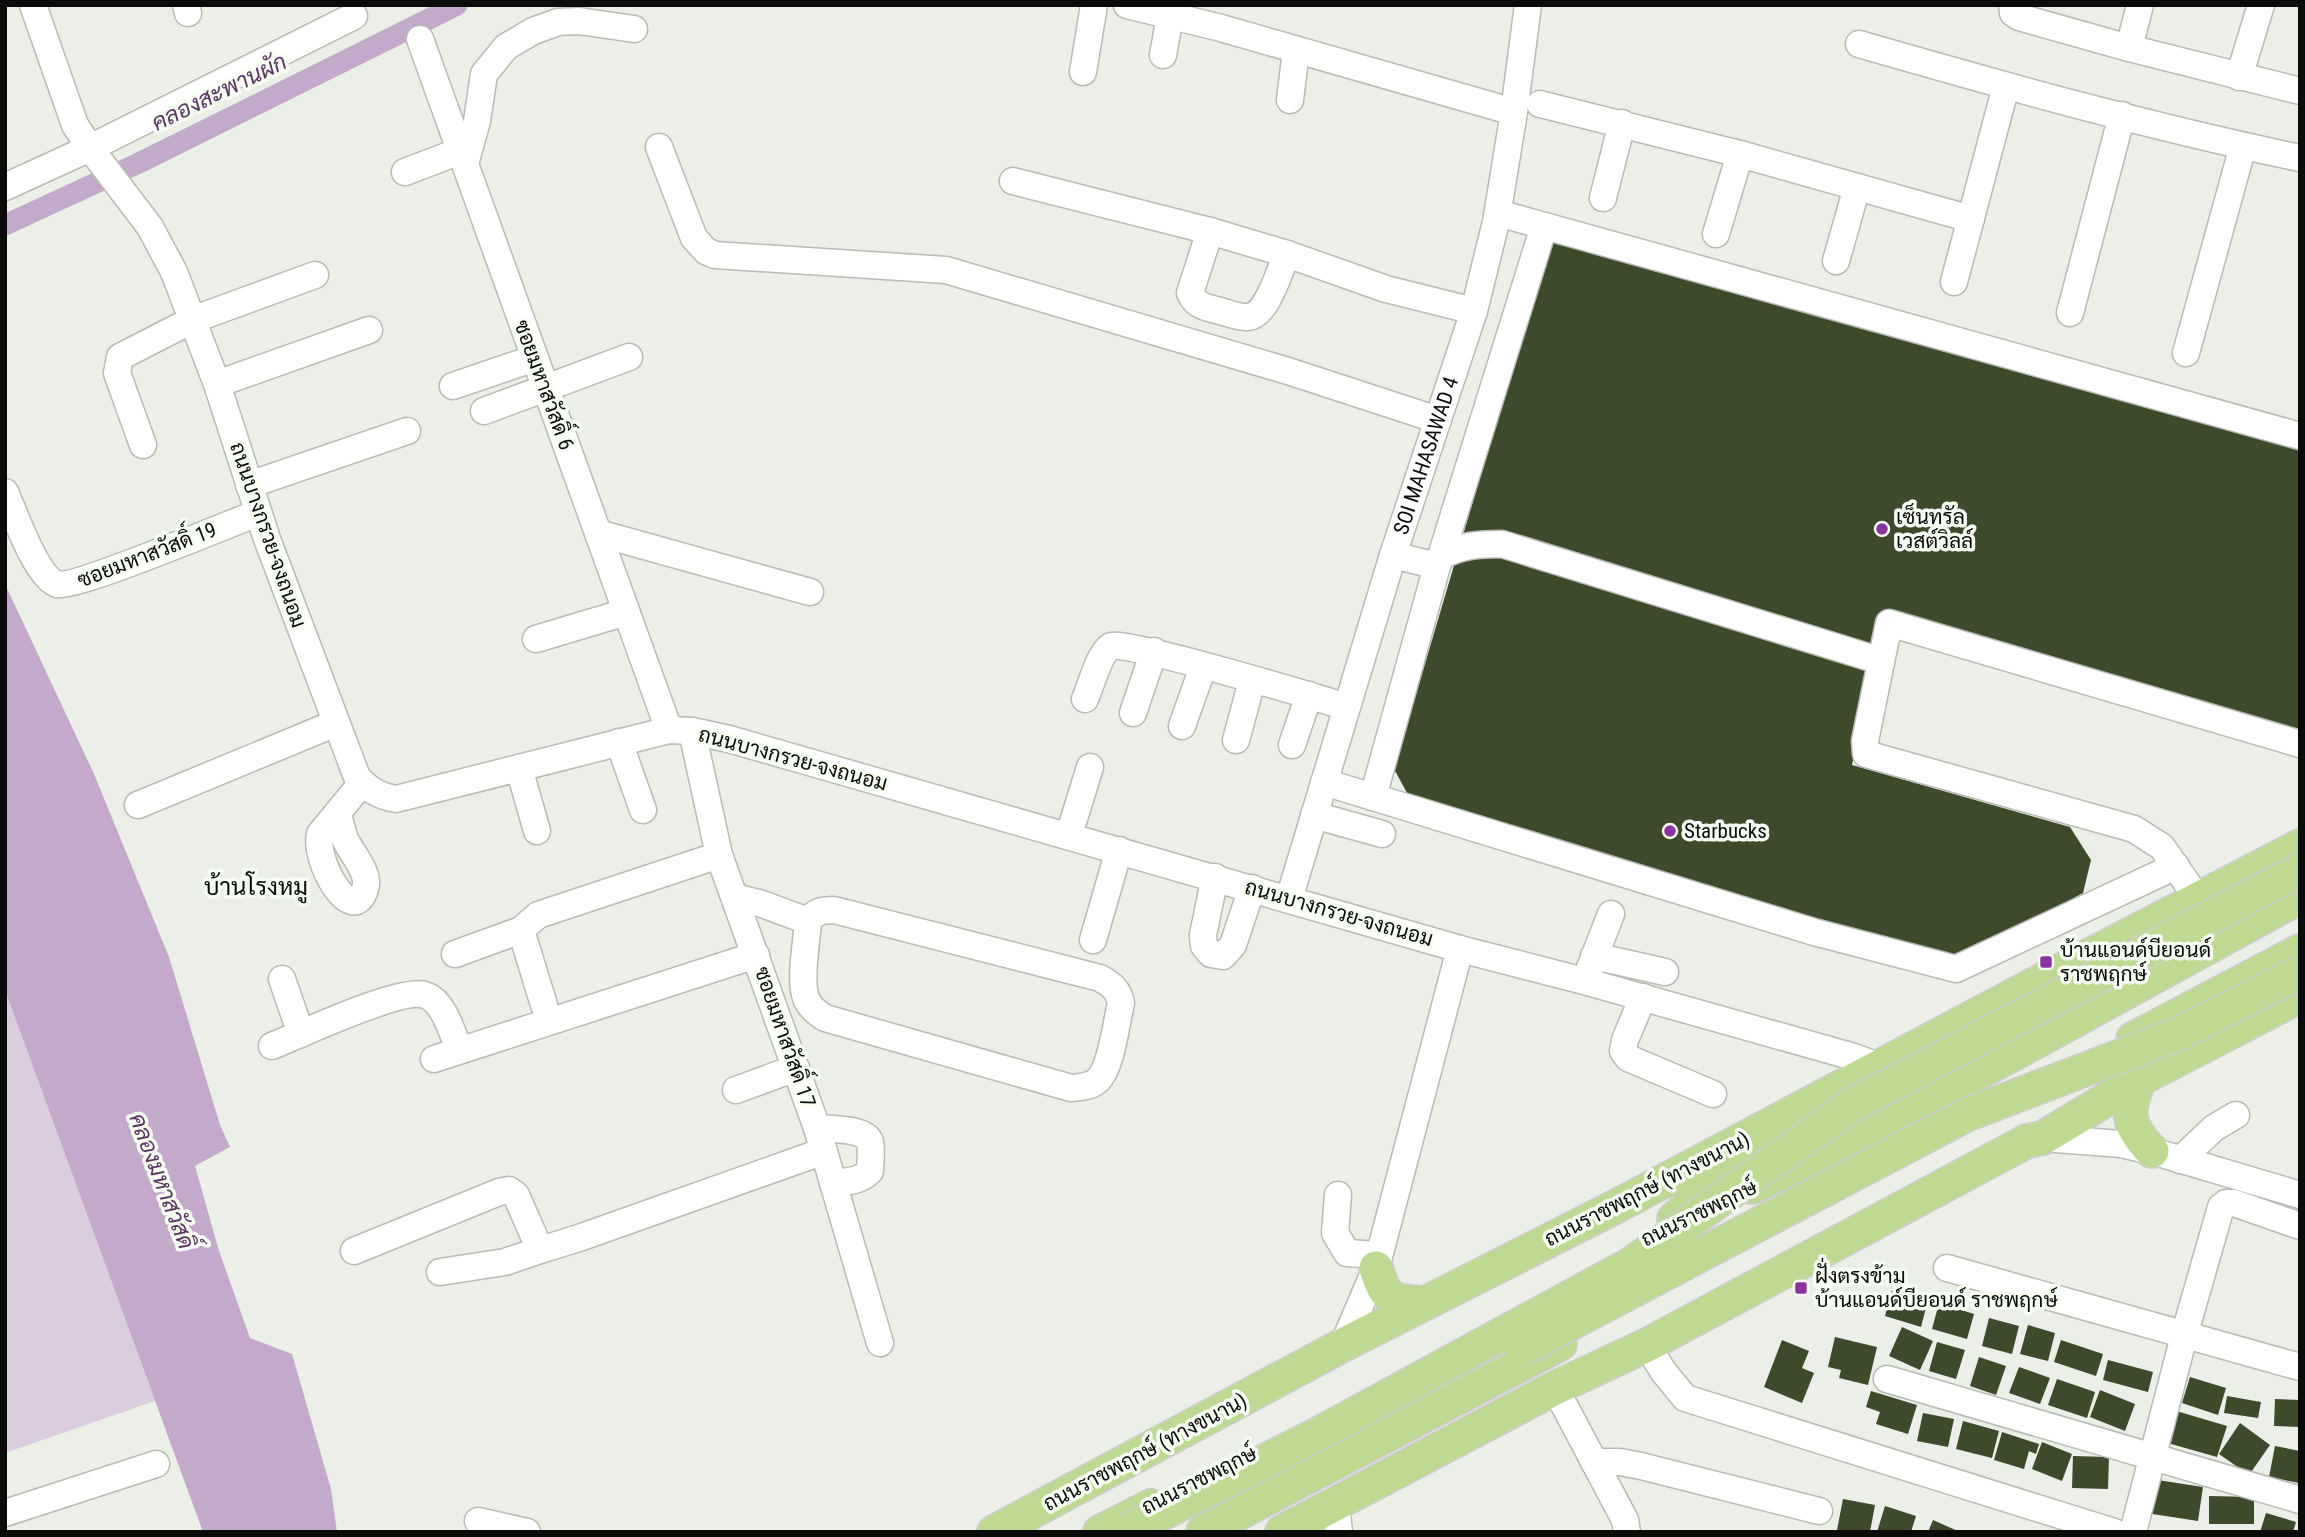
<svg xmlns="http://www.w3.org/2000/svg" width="2305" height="1537" viewBox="0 0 2305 1537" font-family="'Roboto Condensed',Sarabun,sans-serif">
  <rect width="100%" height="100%" fill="#ebefe7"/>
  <path fill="#dccce0" d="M7 995 155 1401 5 1453V996Z"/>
  <path fill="#c3a9ca" d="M5 584 94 774 169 957 220 1125 230 1147 195 1166 219 1251 250 1338 292 1354 331 1489 337 1532H203L5 990Z"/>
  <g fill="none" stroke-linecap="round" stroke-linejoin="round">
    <path stroke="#c3a9ca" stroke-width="21" d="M5 225 139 163 457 5"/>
  </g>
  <path fill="#3d4a2b" d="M1550 240 2300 450V731L1884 609 1852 765 2070 827 2091 860 2083 893 1960 960 1412 802 1394 769Z
    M1892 1290 1928 1300 1921 1327 1885 1316Z
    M1939 1303 1974 1314 1967 1339 1932 1329Z
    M1989 1318 2019 1326 2012 1354 1982 1346Z
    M2028 1325 2055 1333 2048 1361 2020 1354Z
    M1902 1327 1933 1341 1920 1370 1889 1356Z
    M1835 1337 1877 1347 1868 1385 1839 1378 1841 1370 1828 1367Z
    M1782 1340 1809 1351 1802 1368 1814 1373 1802 1403 1764 1387Z
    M2061 1340 2103 1354 2096 1376 2054 1362Z
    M1937 1342 1965 1350 1956 1379 1929 1371Z
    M1979 1357 2006 1366 1996 1395 1970 1386Z
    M2108 1360 2153 1372 2148 1392 2103 1380Z
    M2019 1367 2050 1378 2040 1404 2009 1393Z
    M2190 1377 2226 1388 2218 1415 2182 1403Z
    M2057 1379 2095 1392 2087 1418 2048 1405Z
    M2100 1390 2135 1404 2125 1431 2090 1417Z
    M1871 1391 1917 1405 1908 1434 1876 1424 1880 1412 1866 1407Z
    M2227 1396 2261 1402 2258 1418 2224 1413Z
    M2275 1399 2300 1400V1427L2274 1426Z
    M2173 1410 2227 1426 2217 1457 2164 1442Z
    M1923 1413 1954 1419 1948 1447 1917 1441Z
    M1963 1421 1999 1431 1992 1458 1956 1449Z
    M2240 1423 2270 1445 2249 1475 2219 1454Z
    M2002 1432 2039 1444 2036 1454 2029 1451 2024 1469 1994 1460Z
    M2042 1442 2072 1454 2062 1481 2032 1469Z
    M2275 1446 2300 1451 2299 1483 2269 1477Z
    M2073 1456 2109 1457 2108 1489 2072 1488Z
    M2151 1479 2203 1487 2198 1521 2146 1513Z
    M2209 1496 2254 1497V1524H2209Z
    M1843 1499 1875 1505 1870 1532 1837 1530Z
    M1885 1506 1916 1516 1911 1532H1877Z
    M2266 1513 2296 1522 2293 1532H2260Z
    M1933 1520 1960 1532H1928Z"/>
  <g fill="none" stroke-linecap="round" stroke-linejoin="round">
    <defs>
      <g id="minor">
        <path d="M33 5 75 125 90 148 150 227 174 272 217 384 267 539 357 777C369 790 379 796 396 799L669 730 692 731 729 739 1460 949 1584 981 1854 1057 1880 1067"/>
        <path d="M186 5 188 13"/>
        <path d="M1127 5 1221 28 1514 112"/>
        <path d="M2012 5 2013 13 2019 17 2129 48 2300 91"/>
        <path d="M420 39 669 730"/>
        <path d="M1859 44C2005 86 2151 127 2300 158"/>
        <path d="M2129 48 2140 5"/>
        <path d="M1163 55 1170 16"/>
        <path d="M1083 72 1094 5"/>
        <path d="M2239 77 2261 5"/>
        <path d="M1290 100 1296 50"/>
        <path d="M1540 104 1740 154 1971 219"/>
        <path d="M659 147 694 238 706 251 715 255 946 270 1288 371 1438 420"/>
        <path d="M465 164 477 121 484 74 506 47 533 31 558 22 579 21 634 29"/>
        <path d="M405 172 460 151"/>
        <path d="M1013 181 1210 231 1287 254 1386 289 1474 311"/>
        <path d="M5 187 90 148 354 16"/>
        <path d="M1603 198 1622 123"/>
        <path d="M1498 213 2300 436"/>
        <path d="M1210 231 1190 293C1195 305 1204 307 1216 310 1226 312 1239 318 1248 317 1267 316 1280 269 1287 254"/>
        <path d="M1716 234 1740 154"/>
        <path d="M1836 261 1857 187"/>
        <path d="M1954 282 2006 86"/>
        <path d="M2070 313 2122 115"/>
        <path d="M2186 353 2243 146"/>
        <path d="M217 384 369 330"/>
        <path d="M453 386 535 358"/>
        <path d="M484 411 629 357"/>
        <path d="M143 445 117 373 120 357 192 320 315 275"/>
        <path d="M249 485 407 431"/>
        <path d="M5 492C14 512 36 577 57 584 74 589 231 523 258 513"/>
        <path d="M598 533 810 592"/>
        <path d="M1393 555 1437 566 1441 556C1462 545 1479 544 1502 544L1881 661"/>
        <path d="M1441 556 1544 226"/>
        <path d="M536 639 626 612"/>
        <path d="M1085 699C1091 686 1099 653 1111 646 1124 640 1319 698 1346 707"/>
        <path d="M1133 713 1154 651"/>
        <path d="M1182 726 1203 667"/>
        <path d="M692 731 719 855 817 1128 880 1343"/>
        <path d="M1236 740 1252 681"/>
        <path d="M619 742 643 810"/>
        <path d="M1292 745 1309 695"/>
        <path d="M519 768 537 831"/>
        <path d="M1324 782 1814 932 1956 969 2176 866"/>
        <path d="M1373 797 1437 566"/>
        <path d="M138 805 336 723"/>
        <path d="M338 813C340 822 342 831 345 839 351 853 371 873 365 889 352 930 313 859 320 834L362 783"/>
        <path d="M1314 815 1382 834"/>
        <path d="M1069 835 1090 767"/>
        <path d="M1215 877 1203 935 1204 946 1211 954 1223 956 1233 945 1252 888"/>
        <path d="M735 897 762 904 808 921C807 941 799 980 806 998 809 1007 817 1013 825 1018L1071 1088C1080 1087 1091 1087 1098 1080 1112 1066 1116 1023 1121 1003 1118 989 1112 985 1100 978L834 910C822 910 816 911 808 921"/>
        <path id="s1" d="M1289 899 1393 555 1474 311 1496 222 1514 112 1528 5"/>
        <path d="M2198 899 2162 847 2134 829 1866 754 1865 741 1889 623 2300 744"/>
        <path d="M1093 940 1119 850"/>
        <path d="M455 954 521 930"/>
        <path d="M1594 956 1665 972"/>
        <path d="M1588 973 1611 914"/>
        <path d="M282 979 301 1034"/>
        <path d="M1643 997 1625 1040 1623 1051 1628 1058 1713 1094"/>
        <path d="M544 1005 521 930 538 915 719 855"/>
        <path d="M272 1046C299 1035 401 987 425 995 444 1001 452 1033 459 1049"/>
        <path d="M434 1059 756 955"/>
        <path d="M736 1090 796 1068"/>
        <path d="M817 1128C829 1129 866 1128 870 1142 872 1150 870 1162 870 1171 859 1182 848 1181 833 1183"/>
        <path d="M2043 1138 2121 1144 2152 1151 2300 1195"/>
        <path d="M2180 1160 2214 1128 2236 1115"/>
        <path d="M1338 1195 1335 1233 1347 1253 1379 1255"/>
        <path d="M354 1251 499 1192 509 1190 516 1195 540 1250 579 1238 824 1151"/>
        <path d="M1947 1268 2300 1367"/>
        <path d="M440 1272 505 1262 540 1250"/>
        <path d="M1343 1345 1376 1268 1460 949"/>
        <path d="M1647 1345 1663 1371 1685 1398 2114 1532"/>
        <path d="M1887 1379 2300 1500"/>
        <path d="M1555 1388 1625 1520 1627 1532"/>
        <path d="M1594 1462H1620L1641 1466 1819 1511"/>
        <path d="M1336 1504 1339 1532"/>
        <path d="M5 1513 156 1464"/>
        <path d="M478 1521 527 1532"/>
        <path d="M2133 1532 2184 1336 2221 1207 2226 1203H2234L2300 1226"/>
      </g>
      <path id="major" d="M2133 1039 2300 951
        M2140 1079C2126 1111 2126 1125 2152 1151
        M1752 1187C1939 1100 2118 995 2300 897
        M1674 1219 1750 1150
        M1376 1268C1386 1301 1392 1301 1425 1303
        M994 1532 1343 1345 1613 1208 2056 973 2300 846
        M1100 1532 1151 1506
        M1203 1532 1560 1344
        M1282 1532 1555 1388 1647 1345 2027 1141 2043 1138 2140 1079 2300 996"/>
    </defs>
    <use href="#minor" stroke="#b8bbb3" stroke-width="29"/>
    <use href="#major" stroke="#cecece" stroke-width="36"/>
    <use href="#minor" stroke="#fff" stroke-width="26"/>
    <use href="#major" stroke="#beda92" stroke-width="33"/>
    <defs>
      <path id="major-bridge" d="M1522 1349 1966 1115 2181 1033 2300 972
        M1126 1532 1322 1432 1631 1264 1852 1105 2300 870"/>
    </defs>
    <use href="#major-bridge" stroke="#cecece" stroke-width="36" stroke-linecap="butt"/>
    <use href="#major-bridge" stroke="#beda92" stroke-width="33"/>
  </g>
  <g fill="#8b339f" stroke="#f8fdf4" stroke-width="2.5">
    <circle cx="1882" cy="529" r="7"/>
    <circle cx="1670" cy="831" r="7"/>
    <rect x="2039" y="955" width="14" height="14" rx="3.5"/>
    <rect x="1794" y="1281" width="14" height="14" rx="3.5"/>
  </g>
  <g text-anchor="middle" stroke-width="7" stroke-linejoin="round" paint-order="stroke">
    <g font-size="21" fill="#0b0c0a" stroke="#f8fdf4">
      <text transform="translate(544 385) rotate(70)" y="7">ซอยมหาสวัสดิ์ 6</text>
      <text dy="7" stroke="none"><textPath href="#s1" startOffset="464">SOI MAHASAWAD 4</textPath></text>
      <text transform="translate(268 535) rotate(71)" y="7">ถนนบางกรวย-จงถนอม</text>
      <text transform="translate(147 555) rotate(-21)" y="7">ซอยมหาสวัสดิ์ 19</text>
      <text transform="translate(793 759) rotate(15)" y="7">ถนนบางกรวย-จงถนอม</text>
      <text transform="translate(1339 913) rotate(16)" y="7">ถนนบางกรวย-จงถนอม</text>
      <text transform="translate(785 1037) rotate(71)" y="7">ซอยมหาสวัสดิ์ 17</text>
      <text transform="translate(1647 1189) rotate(-27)" y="7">ถนนราชพฤกษ์ (ทางขนาน)</text>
      <text transform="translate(1699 1213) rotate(-26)" y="7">ถนนราชพฤกษ์</text>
      <text transform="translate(1145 1452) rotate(-28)" y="7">ถนนราชพฤกษ์ (ทางขนาน)</text>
      <text transform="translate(1199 1480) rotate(-27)" y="7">ถนนราชพฤกษ์</text>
    </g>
    <g font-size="21" fill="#0b0c0a" stroke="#f8fdf4" text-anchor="start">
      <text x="1896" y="524">เซ็นทรัล<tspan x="1896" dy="24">เวสต์วิลล์</tspan></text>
      <text x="1684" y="838">Starbucks</text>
      <text x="2060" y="957">บ้านแอนด์บียอนด์<tspan x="2060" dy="24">ราชพฤกษ์</tspan></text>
      <text x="1815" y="1283">ฝั่งตรงข้าม<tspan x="1815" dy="24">บ้านแอนด์บียอนด์ ราชพฤกษ์</tspan></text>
    </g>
    <g font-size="23" font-style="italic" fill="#5a3763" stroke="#f8fdf4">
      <text transform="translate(219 92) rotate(-26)" y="8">คลองสะพานผัก</text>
      <text transform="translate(162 1181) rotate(69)" y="8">คลองมหาสวัสดิ์</text>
    </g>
    <g font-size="24" fill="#0b0c0a" stroke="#f8fdf4">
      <text x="256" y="895">บ้านโรงหมู</text>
    </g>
  </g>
  <rect width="2305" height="1537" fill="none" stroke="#0b0c0a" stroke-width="14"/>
</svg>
